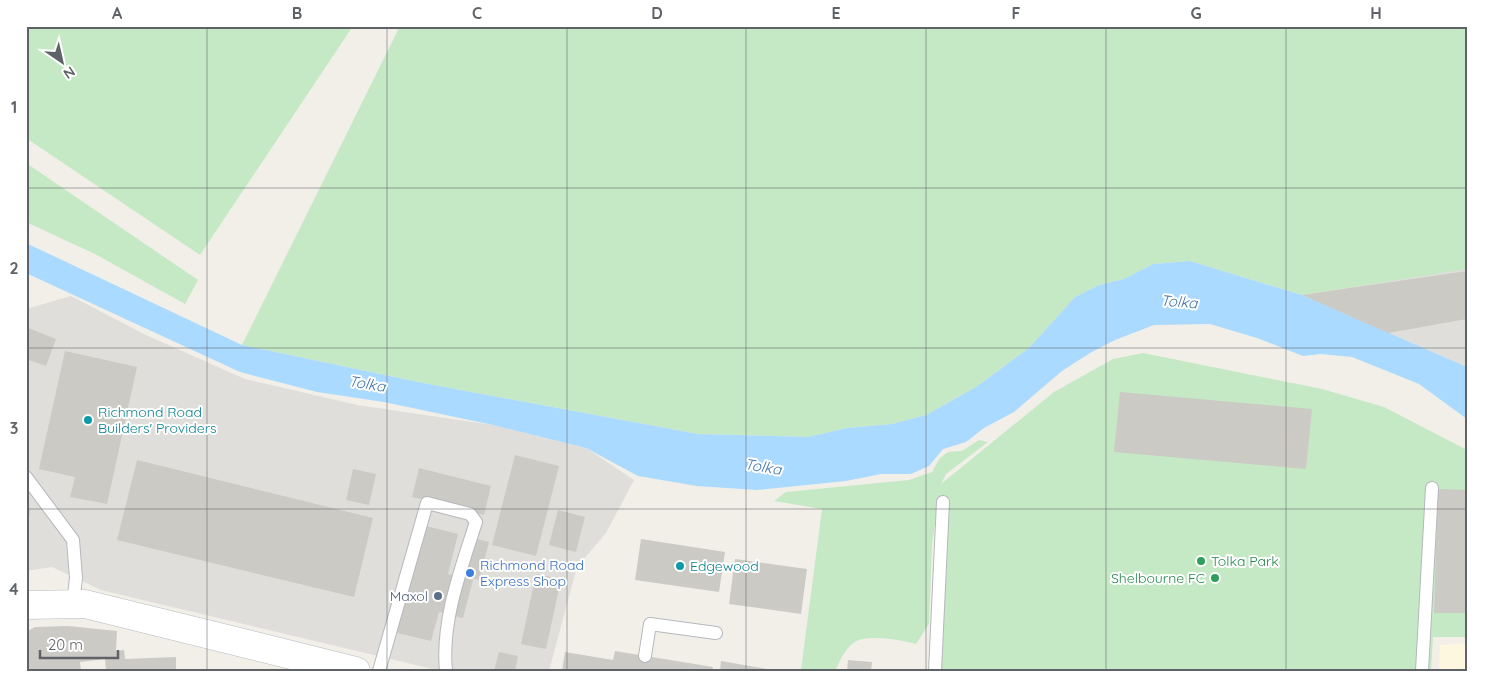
<svg xmlns="http://www.w3.org/2000/svg" width="1493" height="697" viewBox="0 0 1493 697" font-family="Quicksand,sans-serif">
  <rect width="100%" height="100%" fill="#f1efe8"/>
  <path fill="#fef7e0" d="M1467 643V671H1439L1440 645Z"/>
  <path fill="#e0deda" d="M1467 266V367L1302 295Z
    M71 296 146 335 245 379 357 405 493 425 586 448 634 480 606 533 577 567 549 671H441L101 590 52 567 26 571V309Z"/>
  <path fill="#c5e8c5" d="M26 26H353L200 255 26 138Z
    M393 26H1467V269L1302 295 1190 261 1153 264 1124 279 1099 285 1075 297 1029 348 976 387 926 415 892 424 847 428 808 437 698 434 423 383 242 345 398 30Z
    M26 163 198 280 185 304 95 254 26 222Z
    M1143 353 1322 389 1384 407 1467 450V637H1433L1431 671H931L939 494 932 545 929 624 916 644C902 640 867 634 855 642 845 648 840 661 835 671L801 670 822 509 774 501 786 492 909 480 932 472 940 458 948 452 962 451 979 440 988 442 946 474 941 484 1054 392 1113 359Z"/>
  <path fill="#aadaff" d="M26 243 242 345 423 383 698 434 808 437 847 428 892 424 926 415 976 387 1029 348 1075 297 1099 285 1124 279 1153 264 1190 261 1302 295 1467 367V419L1419 384 1352 357 1321 354 1303 356 1257 338 1210 324 1154 325 1115 340 1090 353 1062 371 1014 412 984 428 966 442 943 449 929 466 911 474H881L846 481 757 490 697 486 638 476 586 448 493 425 384 402 317 392 240 372 26 273Z"/>
  <path fill="#cccac5" d="M1467 271V319L1388 333 1302 295Z
    M26 327 56 339 46 366 26 359Z
    M65 351 137 367 107 504 70 497 75 477 39 469Z
    M1120 392 1312 409 1306 469 1114 452Z
    M515 455 559 466 536 556 492 545Z
    M137 460 373 518 354 597 117 540Z
    M419 468 491 486 484 515 412 497Z
    M353 469 376 474 369 505 346 500Z
    M1438 489 1467 490V613H1434Z
    M26 508 30 509 27 531H26Z
    M558 510 585 517 576 552 549 545Z
    M426 526 458 534 448 574 473 580 463 618 439 612 431 641 397 633Z
    M474 538 489 542 479 580 464 576Z
    M641 539 725 552 719 592 635 580Z
    M735 559 807 569 801 614 729 604Z
    M536 574 561 579 546 649 521 644Z
    M68 626 117 631 116 651 124 650 125 659 176 657V671H106L105 659 80 662 81 671H29L26 632 35 627Z
    M615 651 713 667 712 671H562L565 652 613 660Z
    M499 652 518 656 515 671H494Z
    M848 660 872 662 871 671H847Z
    M721 661 773 670V671H720Z"/>
  <g fill="none" stroke-linecap="round" stroke-linejoin="round">
    <defs>
      <path id="lane" d="M26 477 73 540 76 578 73 603
        M645 656 650 624 716 633
        M379 671 427 503 470 514 476 522C461 569 441 621 446 671
        M935 671 943 502
        M1422 671 1432 488"/>
      <path id="secondary" d="M26 605 85 604 356 671"/>
    </defs>
    <use href="#lane" stroke="#b5b8bc" stroke-width="14"/>
    <use href="#secondary" stroke="#b6babf" stroke-width="29"/>
    <use href="#lane" stroke="#fff" stroke-width="12"/>
    <use href="#secondary" stroke="#fff" stroke-width="28"/>
  </g>
  <path fill="none" stroke="#5f6368" stroke-width="1" stroke-opacity="0.55" d="M207 26V671M387 26V671M567 26V671M746 26V671M926 26V671M1106 26V671M1286 26V671M26 188H1467M26 348H1467M26 509H1467"/>
  <g fill="#0f9aa8" stroke="#fff" stroke-width="2">
    <circle cx="88" cy="420" r="5"/>
    <circle cx="680" cy="566" r="5"/>
  </g>
  <g fill="#2e9e5b" stroke="#fff" stroke-width="2">
    <circle cx="1201" cy="561" r="5"/>
    <circle cx="1215" cy="578" r="5"/>
  </g>
  <circle fill="#3f7fe0" stroke="#fff" stroke-width="2" cx="470" cy="573" r="5"/>
  <circle fill="#5c6f8a" stroke="#fff" stroke-width="2" cx="438" cy="596" r="5"/>
  <g text-anchor="middle" stroke-width="4" stroke-linejoin="round" paint-order="stroke">
    <g font-size="14" fill="#0d838f" stroke="#fff" text-anchor="start">
      <text x="98" y="417">Richmond Road<tspan x="98" dy="16">Builders' Providers</tspan></text>
      <text x="690" y="571">Edgewood</text>
    </g>
    <g font-size="14" fill="#27864d" stroke="#fff" text-anchor="start">
      <text x="1211" y="566">Tolka Park</text>
      <text x="1205" y="583" text-anchor="end">Shelbourne FC</text>
    </g>
    <g font-size="14" fill="#366cbe" stroke="#fff" text-anchor="start">
      <text x="480" y="570">Richmond Road<tspan x="480" dy="16">Express Shop</tspan></text>
    </g>
    <g font-size="14" fill="#4e5e75" stroke="#fff" text-anchor="end">
      <text x="428" y="601">Maxol</text>
    </g>
    <g font-size="15" font-style="italic" fill="#4174aa" stroke="#fff">
      <text transform="translate(1179 302) rotate(5)" y="5">Tolka</text>
      <text transform="translate(367 384) rotate(9)" y="5">Tolka</text>
      <text transform="translate(763 467) rotate(9)" y="5">Tolka</text>
    </g>
  </g>
  <rect width="1493" height="697" fill="none" stroke="#ffffff" stroke-width="55"/>
  <g transform="translate(62 62) rotate(146)" stroke="#ffffff" stroke-width="4" paint-order="stroke">
  <path d="M0-4L9 19L0 12L-9 19Z" fill="#5f6368"/>
  <text y="-8" font-size="14" font-weight="bold" text-anchor="middle" fill="#5f6368">N</text>
  </g>
  <path d="M40 650v8h78v-8" fill="none" stroke="#5f6368" stroke-width="2.5"/>
  <text x="48" y="650" font-size="15" fill="#5f6368" stroke="#ffffff" stroke-width="4" paint-order="stroke">20 m</text>
  <rect x="28" y="28" width="1438" height="642" fill="none" stroke="#5f6368" stroke-width="2"/>
  <g font-size="16" text-anchor="middle" font-weight="bold" fill="#5f6368">
    <text x="117" y="19">A</text>
    <text x="297" y="19">B</text>
    <text x="477" y="19">C</text>
    <text x="657" y="19">D</text>
    <text x="836" y="19">E</text>
    <text x="1016" y="19">F</text>
    <text x="1196" y="19">G</text>
    <text x="1376" y="19">H</text>
    <text x="14" y="113">1</text>
    <text x="14" y="274">2</text>
    <text x="14" y="434">3</text>
    <text x="14" y="595">4</text>
  </g>
</svg>
